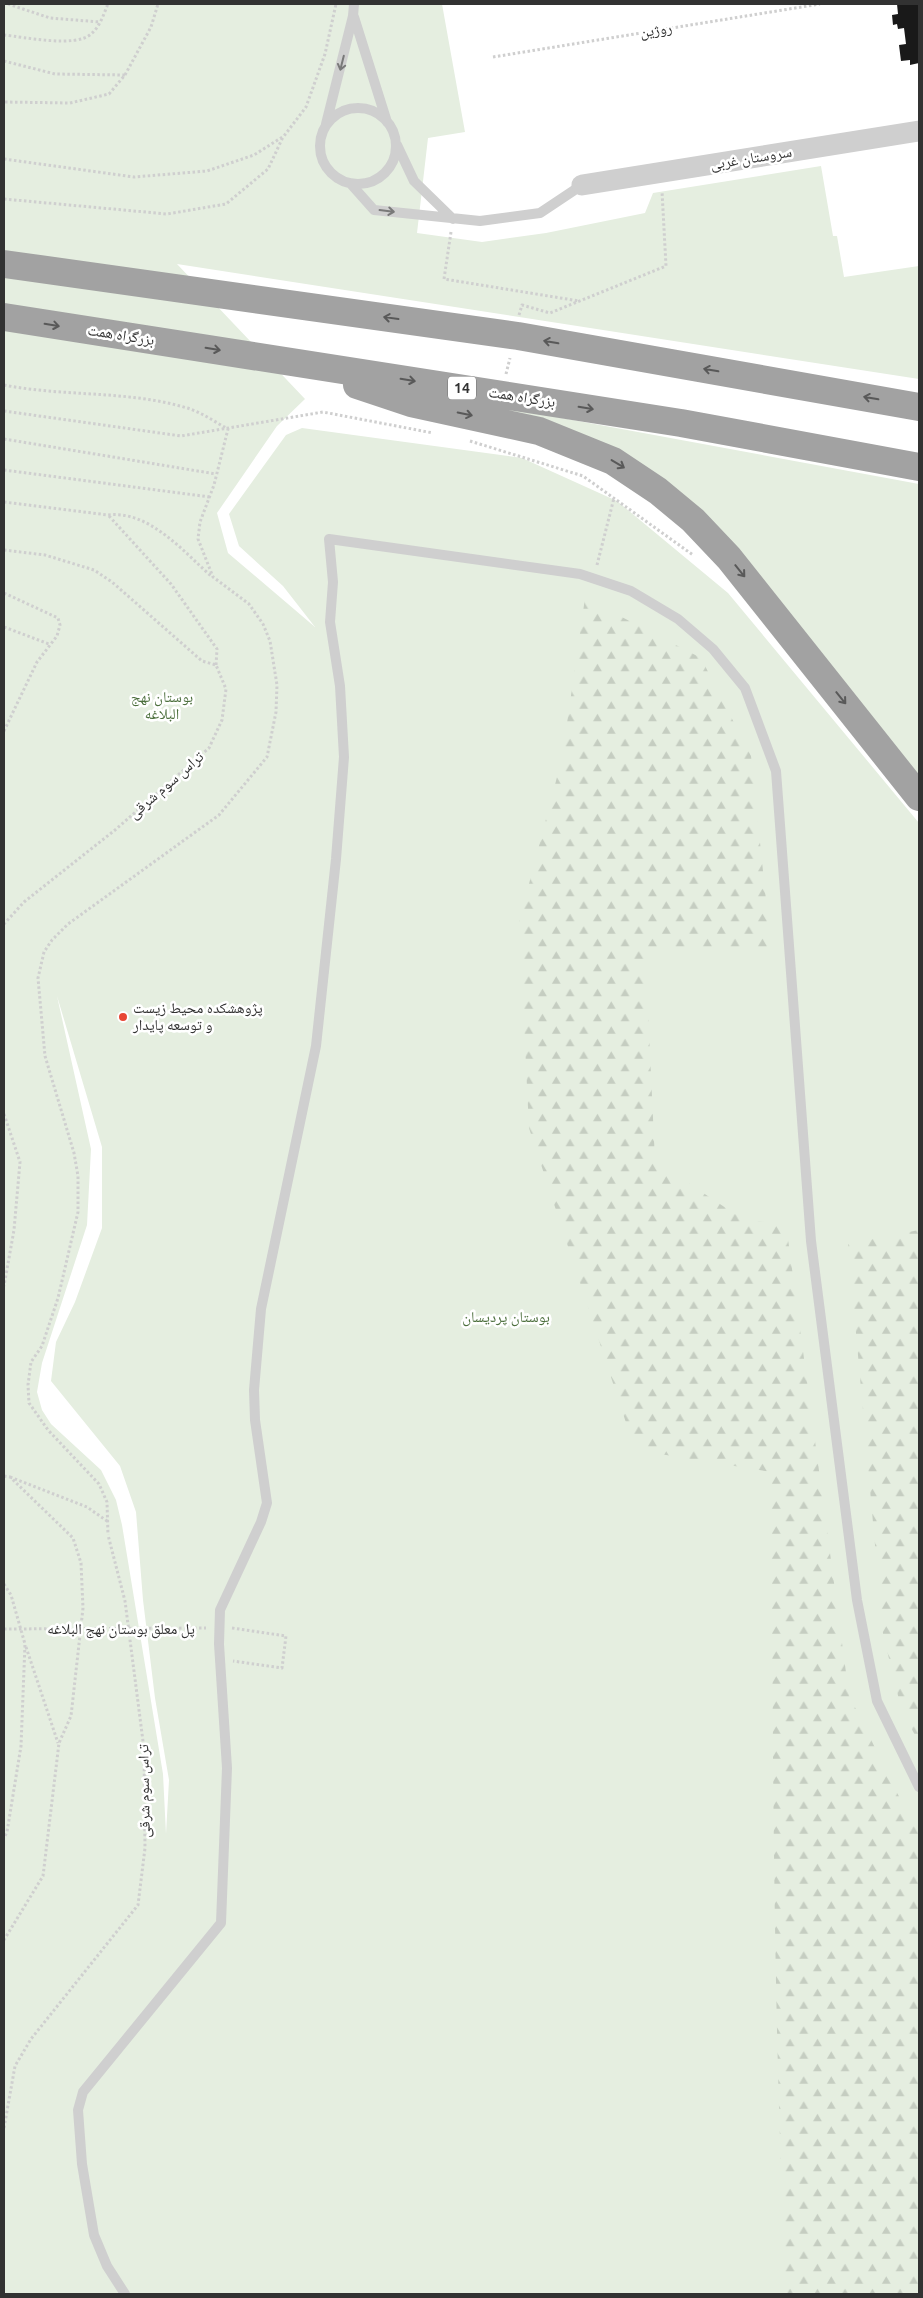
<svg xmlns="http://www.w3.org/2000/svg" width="923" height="2298" viewBox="0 0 923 2298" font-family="Ubuntu,'Noto Naskh Arabic',sans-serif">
  <defs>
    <pattern id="forest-firs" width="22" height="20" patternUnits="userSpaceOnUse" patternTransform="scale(1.25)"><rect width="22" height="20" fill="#e5eee0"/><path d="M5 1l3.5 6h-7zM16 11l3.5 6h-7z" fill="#c5cdc1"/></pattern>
  </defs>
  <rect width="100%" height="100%" fill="#fff"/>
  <path fill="#e5eee0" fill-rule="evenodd" d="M4 4H442L465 132 428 138 417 233 482 242 546 233 645 213 653 193 821 166 833 236H837L844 277 919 266V379L177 264 305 399 277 426 217 513 228 553 315 627 283 586 239 546 229 514 286 435 302 428 522 458 617 501 728 593 919 823V2294H4ZM57 996 102 1147V1228L75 1302 56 1342 51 1381 120 1466 136 1512 143 1600 155 1698 169 1780 166 1834 163 1774 122 1525 116 1500 101 1470 51 1424 42 1410 37 1392 42 1363 87 1225 91 1149Z
    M396 391 524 411 919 484V784L671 491Z"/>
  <path fill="url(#forest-firs)" d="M585 598 701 658 751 756 771 948 645 947 655 1161 744 1220 786 1224 849 1695 913 1825 919 1831V2294H786C773 2021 773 1746 771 1472L635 1450 529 1128 519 922 562 758Z
    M919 1230V1742L902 1712 883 1634 848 1244Z"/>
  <path fill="#191919" d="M897 4H919V63L910 65V60L901 61 899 45 906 44 904 28 898 29 897 24 893 25 892 15 898 14Z"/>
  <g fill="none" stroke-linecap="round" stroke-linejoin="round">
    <path stroke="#cfcfcf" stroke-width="3" stroke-dasharray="2.5 2.5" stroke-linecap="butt" d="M8 4 50 18 100 22
      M4 35C24 37 76 48 91 34 100 27 104 13 108 4
      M493 57 820 4
      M4 61 55 74 125 75 109 94 70 103 4 102
      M125 75 151 27 158 4
      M4 159 134 177 207 171 254 155 284 136 306 107 325 54 336 4
      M4 199 167 214 226 204 268 169 283 137
      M451 232 444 279 579 301
      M519 315 522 305 550 313 666 266 662 191
      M506 374 510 358
      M4 385C64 397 128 390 187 408 201 412 215 422 228 429L214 485 200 522 198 539 213 577 249 604 263 624 270 641 277 685 276 712 267 757 219 815 68 924 52 940 44 952 38 978 45 1056 74 1153 78 1176V1212L58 1298 42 1346 31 1362 28 1385 29 1403 48 1430 99 1484 107 1502 108 1535
      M4 411 181 436 323 412 433 433
      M4 439 216 474
      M470 441 583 476 693 555
      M4 470 210 497
      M4 502 108 515C149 510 184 552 212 577
      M109 516 171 584 217 649 216 665
      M4 550 45 555 94 570 112 582 202 661 216 665 226 689 222 720 209 748 115 830 24 902 4 924
      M597 565 614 498
      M4 593 58 618 60 625 57 636 37 662 4 731
      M4 627 49 644
      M4 1114 20 1162 14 1230 4 1286
      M4 1476 10 1477 73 1538 81 1563 83 1608 71 1716 59 1743 43 1876 4 1940
      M10 1477 87 1507 107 1521
      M4 1584 11 1595 25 1644 21 1746 7 1832 4 1838
      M232 1628 286 1636 282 1668 233 1661
      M4 1629 206 1628
      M26 1647 58 1743
      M4 2128 15 2066 31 2039 138 1905 145 1848 144 1749 125 1601 108 1535"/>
    <path stroke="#cfcfcf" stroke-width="10" d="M354 17 387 122
      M320 146a38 38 0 1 1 76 0a38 38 0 1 1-76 0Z
      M326 124 353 16 354 4
      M397 145 414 181 453 219
      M350 183 374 210 480 221 540 213 582 185
      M125 2294 107 2266 94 2235 82 2164 78 2110 83 2092 221 1923 227 1768 219 1644 220 1610 261 1522 267 1503 255 1420 254 1390 261 1309 316 1046 336 859 344 757 340 686 330 622 333 582 329 539 580 574 631 591 678 619 713 649 745 688 776 771 811 1241 857 1600 877 1701 919 1787"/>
    <path stroke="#cfcfcf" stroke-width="21" d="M582 185 919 131"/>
    <path stroke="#a2a2a2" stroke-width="28" d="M4 264 518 336 919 407
      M4 317 681 423 919 467
      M357 385 411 403 539 431 613 461 658 491 693 520 729 558 919 797"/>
  </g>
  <defs><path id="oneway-shaft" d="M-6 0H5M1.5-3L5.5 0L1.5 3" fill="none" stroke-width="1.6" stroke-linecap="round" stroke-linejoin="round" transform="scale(1.25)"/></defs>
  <g stroke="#797979">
    <use href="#oneway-shaft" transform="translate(342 63) rotate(104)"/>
    <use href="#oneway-shaft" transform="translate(387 211) rotate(7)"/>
  </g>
  <g stroke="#595959">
    <use href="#oneway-shaft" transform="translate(391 318) rotate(-172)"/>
    <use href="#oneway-shaft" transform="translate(52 325) rotate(9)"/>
    <use href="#oneway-shaft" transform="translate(551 342) rotate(-170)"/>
    <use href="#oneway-shaft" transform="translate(213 349) rotate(9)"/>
    <use href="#oneway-shaft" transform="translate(711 370) rotate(-170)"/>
    <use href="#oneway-shaft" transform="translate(408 380) rotate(9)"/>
    <use href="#oneway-shaft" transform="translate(871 398) rotate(-170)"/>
    <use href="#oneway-shaft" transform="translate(586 408) rotate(9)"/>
    <use href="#oneway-shaft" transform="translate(465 414) rotate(12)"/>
    <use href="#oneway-shaft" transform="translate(618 464) rotate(31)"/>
    <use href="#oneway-shaft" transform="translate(740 571) rotate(51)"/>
    <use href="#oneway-shaft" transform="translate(841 698) rotate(51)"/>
  </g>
  <circle fill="#e84634" stroke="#fff" stroke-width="2" cx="123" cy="1017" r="5"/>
  <g text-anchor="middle" stroke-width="5" stroke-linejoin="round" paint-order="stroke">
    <rect fill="#fff" stroke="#707070" stroke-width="1" x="448" y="376.5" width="28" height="23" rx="4"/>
    <g font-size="14" font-weight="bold" fill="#323232">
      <text x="462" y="393">14</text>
    </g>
    <g font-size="15" fill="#323232" stroke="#fff">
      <text transform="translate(656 30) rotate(-9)" y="5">روژین</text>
      <text transform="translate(751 158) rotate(-9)" y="5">سروستان غربی</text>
      <text transform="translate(121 335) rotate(9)" y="5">بزرگراه همت</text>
      <text transform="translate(522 397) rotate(9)" y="5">بزرگراه همت</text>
      <text transform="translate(166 785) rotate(-41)" y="5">تراس سوم شرقی</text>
      <text x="121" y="1634">پل معلق بوستان نهج البلاغه</text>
      <text transform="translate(144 1791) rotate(-91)" y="5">تراس سوم شرقی</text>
    </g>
    <g font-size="15" fill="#4c6f3d" stroke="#fff">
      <text x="162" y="702">بوستان نهج<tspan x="162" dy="17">البلاغه</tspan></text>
      <text x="506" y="1322">بوستان پردیسان</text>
    </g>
    <g font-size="15" fill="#323232" stroke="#fff" text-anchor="start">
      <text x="133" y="1013">پژوهشکده محیط زیست<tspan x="133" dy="17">و توسعه پایدار</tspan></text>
    </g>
  </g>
  <rect width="923" height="2298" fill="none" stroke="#323232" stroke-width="10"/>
</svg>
